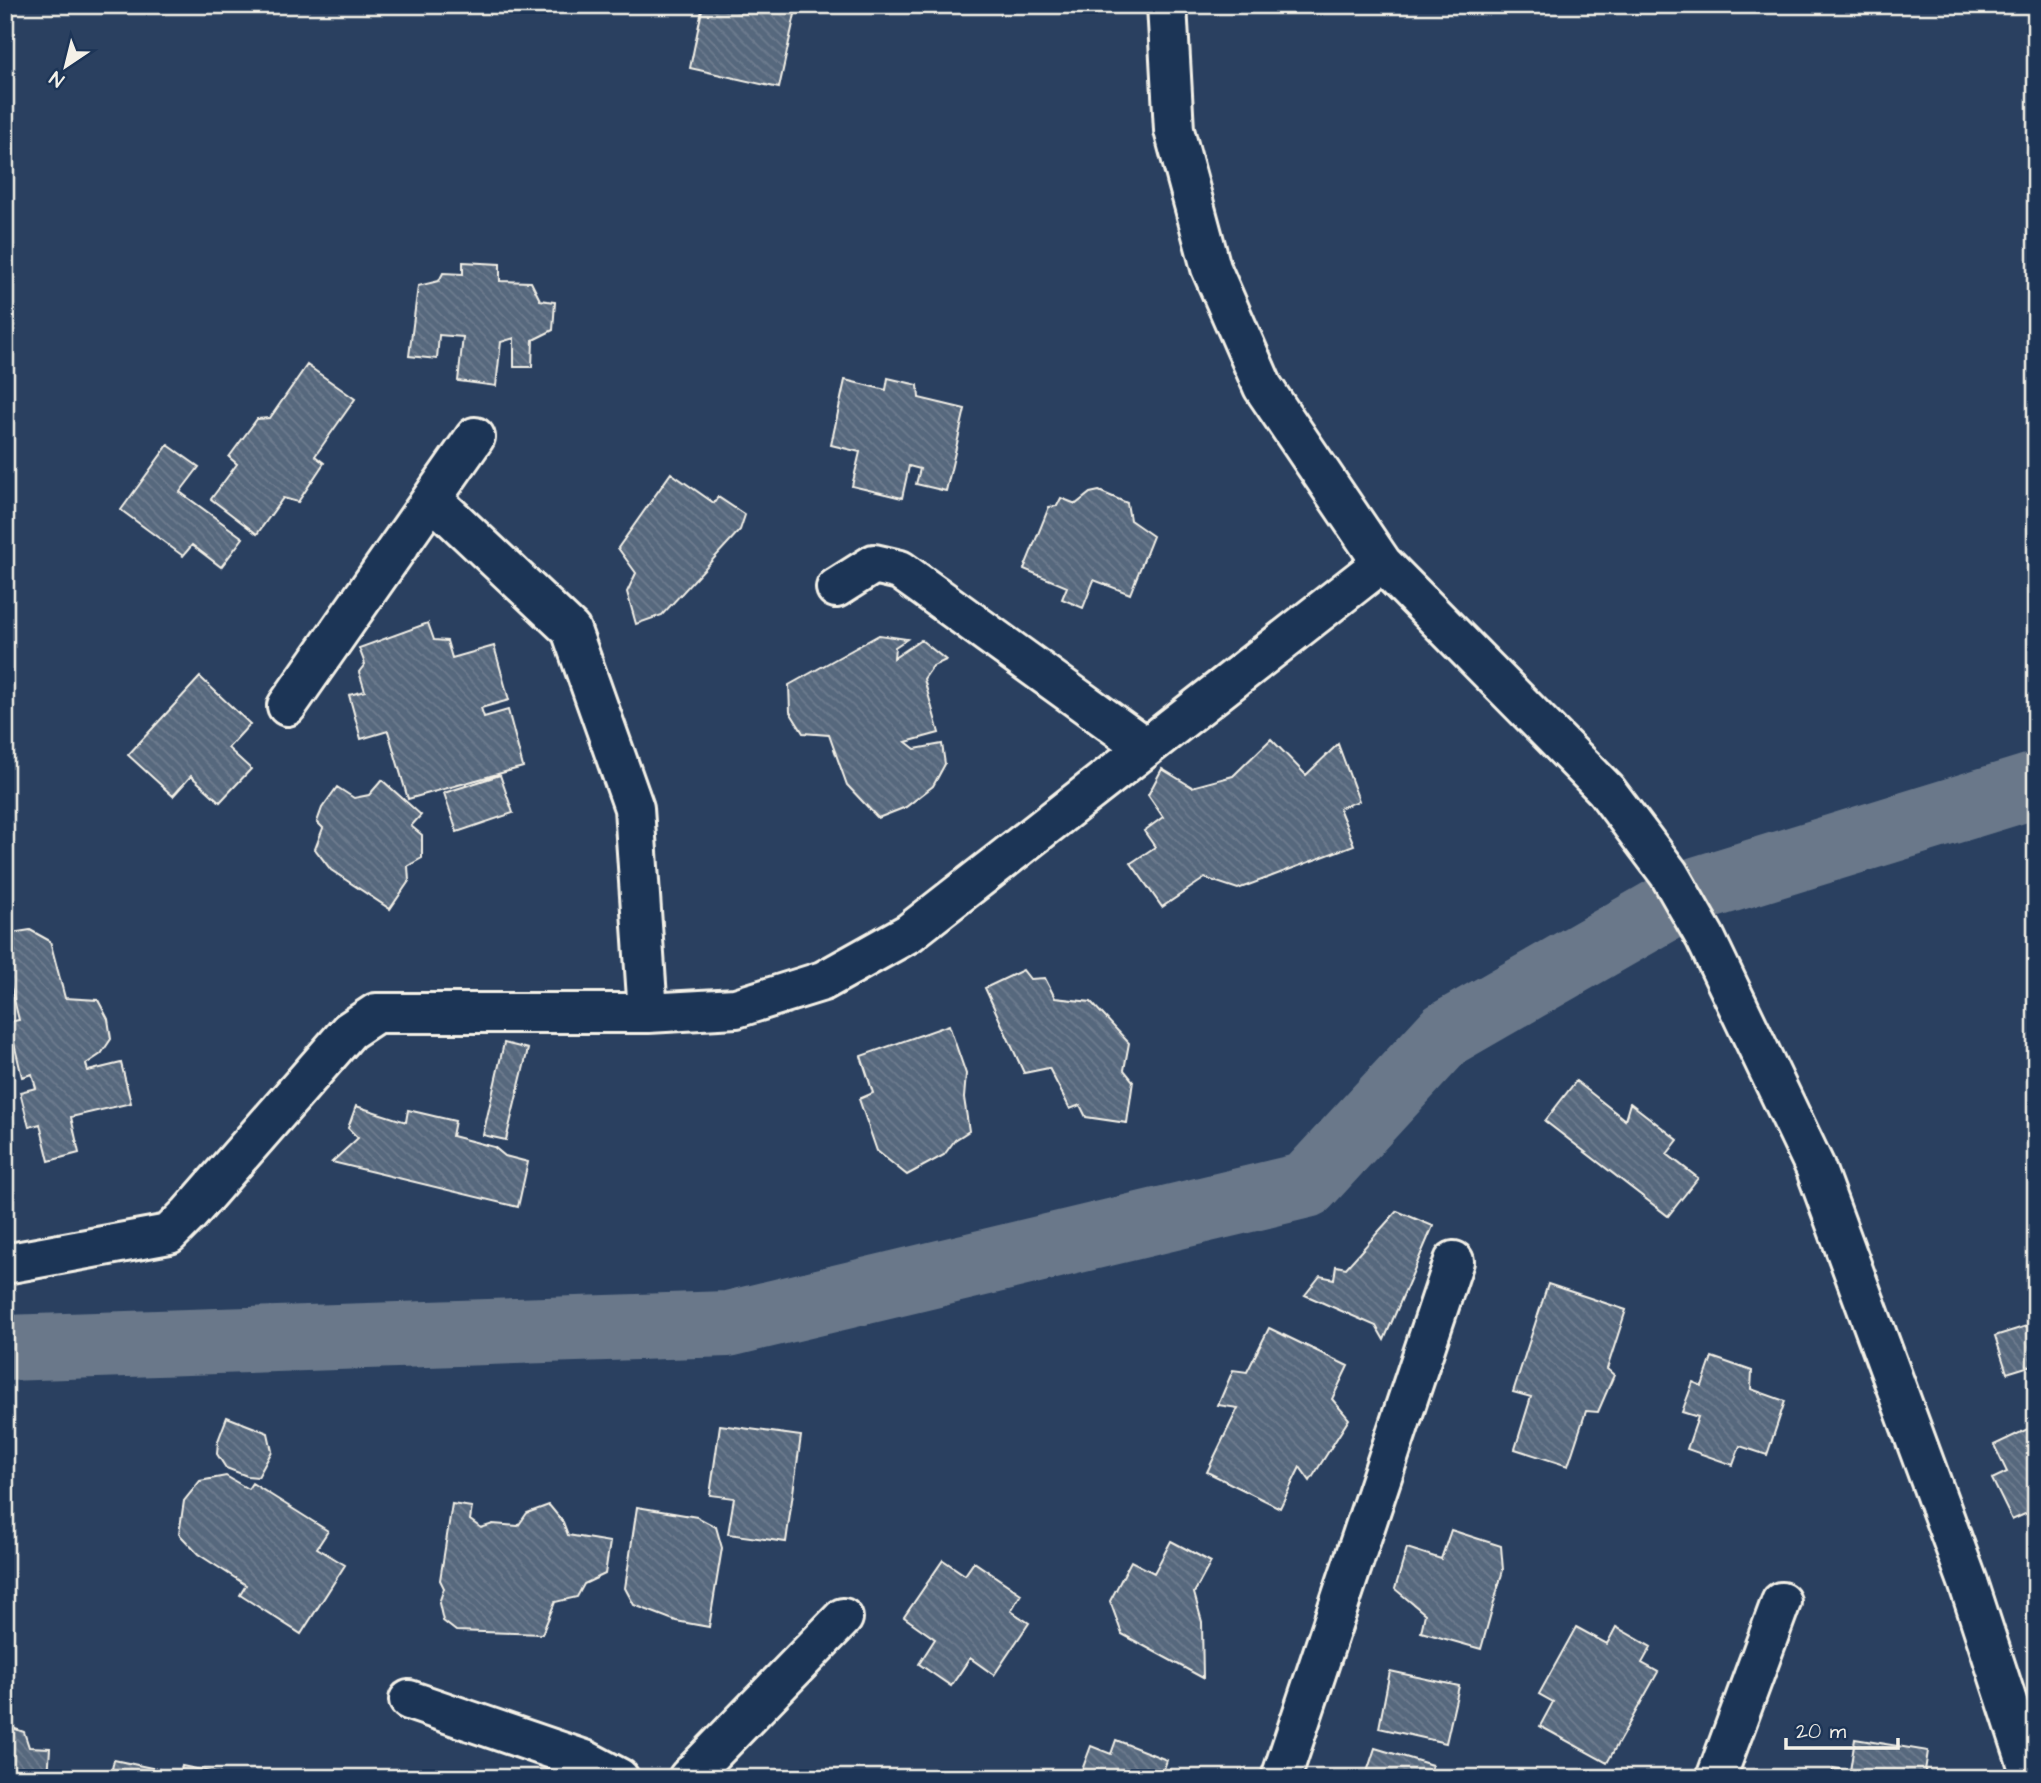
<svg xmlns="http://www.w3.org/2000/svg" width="2041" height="1783" viewBox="0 0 2041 1783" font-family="'Architects Daughter',sans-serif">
  <defs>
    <pattern id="building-back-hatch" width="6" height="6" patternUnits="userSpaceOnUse" patternTransform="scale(1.75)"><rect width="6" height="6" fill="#56677d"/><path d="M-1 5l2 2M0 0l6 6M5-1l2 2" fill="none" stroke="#6f7d8f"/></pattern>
  </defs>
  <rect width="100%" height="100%" fill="#2a4060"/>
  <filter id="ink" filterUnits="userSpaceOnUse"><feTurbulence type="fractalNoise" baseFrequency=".0143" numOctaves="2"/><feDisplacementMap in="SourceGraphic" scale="14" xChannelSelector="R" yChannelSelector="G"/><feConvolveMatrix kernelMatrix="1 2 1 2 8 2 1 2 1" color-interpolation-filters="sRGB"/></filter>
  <g filter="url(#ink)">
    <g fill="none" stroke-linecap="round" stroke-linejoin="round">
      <path stroke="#6a788a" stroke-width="66" d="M5 1348 728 1324 1307 1185 1446 1034 1699 889 2036 785"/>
    </g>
    <path fill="url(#building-back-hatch)" stroke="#f4f1e8" stroke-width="2" d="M703 5H797L779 88 690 68Z
      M463 262 500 264V281L531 282 540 300 555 302 553 330 533 340 532 367H514V338L501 342 496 386 458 381 463 337 439 335 437 359 409 356 418 286 439 281 443 273 463 274Z
      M307 365 355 399 315 456 324 463 298 502 283 498 257 534 211 499 237 464 229 457 257 419 270 418Z
      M888 378 918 385 919 398 965 409 946 491 916 484 920 469 909 466 902 498 852 486 860 452 831 445 845 380 886 390Z
      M168 445 199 467 180 492 243 538 221 567 192 545 183 556 121 510Z
      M671 473 714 503 718 497 745 515 740 530 662 615 636 624 627 592 636 573 618 548Z
      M1099 491 1127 503 1130 520 1153 536 1130 594 1094 580 1083 608 1062 599 1067 587 1024 569 1049 507 1057 506 1061 498 1076 504 1090 493Z
      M428 623 434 640 447 641 452 658 494 646 509 700 481 708 484 717 508 710 523 767 408 799 388 731 361 739 349 695 365 691 359 672 365 664 359 648Z
      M879 635 907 639 895 647 894 658 921 640 946 660 933 666 924 679 939 733 906 742 915 749 942 744 945 764 933 786 906 807 878 818 847 785 829 735 803 733 790 712 789 685Z
      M200 677 250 724 228 748 251 769 220 802 191 776 173 796 128 755Z
      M1271 739 1306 775 1338 744 1359 801 1339 808 1354 845 1238 889 1205 878 1162 907 1131 863 1155 847 1144 831 1163 817 1148 795 1162 769 1192 787 1233 776Z
      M500 775 513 813 457 832 444 793Z
      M382 780 421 815 411 826 422 835V858L408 866 409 881 390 909 331 870 315 849 323 828 317 822 322 808 337 787 354 798 369 795Z
      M30 930 50 941 65 998 98 1000 108 1019 111 1039 101 1054 86 1064 88 1071 121 1063 131 1103 71 1117 79 1153 49 1161 40 1124 29 1127 20 1092 36 1088 32 1074 22 1077 9 1022 19 1020 5 963V949L12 933Z
      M1023 970 1030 979 1045 978 1055 998 1091 1002 1129 1043 1124 1070 1133 1081 1127 1123 1086 1117 1080 1105 1070 1109 1049 1068 1024 1073 985 988Z
      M949 1025 966 1074 964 1098 969 1131 955 1140 944 1155 907 1175 877 1151 859 1099 873 1093 861 1056Z
      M504 1043 528 1049 506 1140 483 1135Z
      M1576 1081 1625 1120 1630 1103 1678 1140 1667 1154 1698 1178 1668 1216 1545 1121Z
      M356 1106 406 1122 408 1110 455 1121 452 1136 494 1147 505 1156 528 1162 518 1207 332 1162 358 1138 348 1128Z
      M1397 1211 1433 1226 1384 1340 1376 1326 1305 1295 1320 1276 1334 1279 1336 1266 1346 1268Z
      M1548 1284 1626 1310 1607 1369 1614 1375 1598 1412 1586 1411 1568 1466 1515 1449 1531 1397 1513 1392Z
      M2036 1323V1364L2007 1373 1995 1336Z
      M1269 1328 1348 1366 1332 1399 1349 1419 1310 1481 1300 1467 1280 1508 1207 1472 1238 1408 1218 1405 1233 1370 1247 1372Z
      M1712 1357 1752 1371 1751 1389 1785 1401 1767 1455 1740 1446 1733 1465 1687 1449 1698 1417 1682 1412 1693 1382 1702 1386Z
      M227 1417 268 1433 272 1451 258 1477 247 1476 226 1468 217 1454 218 1441Z
      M720 1425 801 1436 786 1542 728 1534 734 1498 710 1495Z
      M2036 1425V1509L2012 1520 1992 1479 2007 1472 1994 1445Z
      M226 1476 248 1489 252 1483 328 1531 317 1548 345 1565 301 1634 240 1595 246 1585 198 1554 179 1534 184 1501 200 1481Z
      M452 1504 472 1507 470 1520 481 1528 493 1524 518 1526 527 1513 549 1505 563 1522 568 1535 610 1542 605 1574 584 1584 577 1597 555 1602 542 1634 456 1631 443 1621 439 1603 444 1588 440 1580Z
      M637 1507 697 1517 716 1527 722 1548 709 1627 676 1621 634 1605 625 1588Z
      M1451 1530 1501 1546 1503 1570 1481 1649 1421 1632 1425 1614 1395 1589 1407 1548 1441 1559Z
      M1171 1541 1211 1562 1194 1593 1202 1622 1203 1678 1122 1634 1110 1601 1131 1561 1154 1573Z
      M943 1560 965 1575 974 1562 1021 1594 1011 1611 1029 1623 994 1675 970 1658 951 1686 919 1664 935 1639 904 1617Z
      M1576 1627 1607 1644 1616 1627 1651 1647 1642 1663 1658 1672 1607 1763 1540 1726 1553 1702 1539 1694Z
      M1390 1671 1459 1686 1446 1743 1379 1728Z
      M5 1714 7 1726 24 1732 29 1747 50 1748 48 1778H5Z
      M1855 1739 1928 1751 1924 1778H1832L1833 1768 1850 1771Z
      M1116 1740 1167 1760 1161 1778H1079L1091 1746 1111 1754Z
      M1375 1748 1432 1765 1428 1778H1365Z
      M114 1760 180 1774 182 1766 220 1774 219 1778H110Z"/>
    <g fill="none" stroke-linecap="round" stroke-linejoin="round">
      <defs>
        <path id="minor" d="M1167 5 1174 130 1211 268 1263 387 1382 563 1606 790 1669 874 1705 937 1815 1167 1968 1582 2032 1778
          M432 499 571 630 634 808 648 1013
          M836 588 874 564 900 570 1145 747
          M287 706 475 437
          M5 1264 169 1234 189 1214 349 1031 376 1013H648L736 1008 823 981 909 933 1382 563
          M409 1700 585 1760 619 1778
          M688 1778 843 1618
          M1281 1778 1454 1261
          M1716 1778 1781 1602"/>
      </defs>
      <use href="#minor" stroke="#f4f1e8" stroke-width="44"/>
      <use href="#minor" stroke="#1d3557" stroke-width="38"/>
    </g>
  </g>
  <rect width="2041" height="1783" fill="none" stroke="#1d3557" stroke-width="28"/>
  <rect x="14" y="14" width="2013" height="1755" fill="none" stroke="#f4f1e8" stroke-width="2.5" filter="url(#ink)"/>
  <g transform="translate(66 66) rotate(215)" stroke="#1d3557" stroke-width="5" paint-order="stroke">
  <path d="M0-5L12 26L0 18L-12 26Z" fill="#f4f1e8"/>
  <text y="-10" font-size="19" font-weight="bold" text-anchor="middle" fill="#f4f1e8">N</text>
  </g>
  <path d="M1786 1738v10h112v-10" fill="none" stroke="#f4f1e8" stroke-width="3.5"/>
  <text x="1796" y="1738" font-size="21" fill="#f4f1e8" stroke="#1d3557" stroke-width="5" paint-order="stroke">20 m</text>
</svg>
